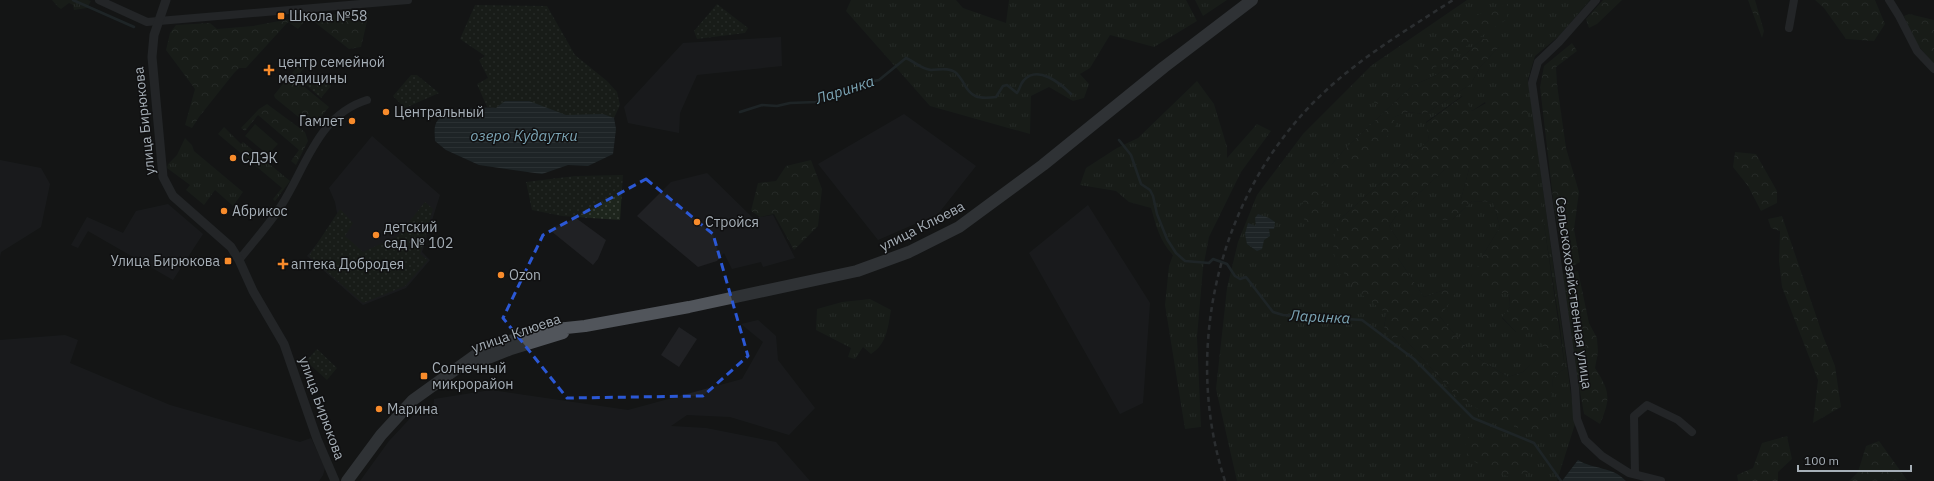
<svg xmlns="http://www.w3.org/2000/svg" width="1934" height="481" viewBox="0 0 1934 481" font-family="'IBM Plex Sans',sans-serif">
  <defs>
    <pattern id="grass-tufts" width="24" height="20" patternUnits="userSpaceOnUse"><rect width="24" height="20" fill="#1d251c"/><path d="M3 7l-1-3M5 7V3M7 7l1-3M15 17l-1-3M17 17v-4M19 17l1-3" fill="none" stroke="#3b423b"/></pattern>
    <pattern id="forest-crowns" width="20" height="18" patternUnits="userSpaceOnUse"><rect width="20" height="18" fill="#1d251c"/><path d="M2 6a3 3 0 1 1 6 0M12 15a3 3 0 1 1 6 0" fill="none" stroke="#3b423b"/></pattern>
    <pattern id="park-dots" width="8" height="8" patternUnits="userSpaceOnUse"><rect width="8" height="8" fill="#1d251c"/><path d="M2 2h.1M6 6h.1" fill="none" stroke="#3b423b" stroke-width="1.8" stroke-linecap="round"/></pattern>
    <pattern id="water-rules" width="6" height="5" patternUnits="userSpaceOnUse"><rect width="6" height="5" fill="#2a373b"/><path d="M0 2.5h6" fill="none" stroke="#465155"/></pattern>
  </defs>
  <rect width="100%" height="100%" fill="#141516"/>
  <path fill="#202124" d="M781 37 782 66 697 75 680 113 679 133 628 123 624 107 683 43Z
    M904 114 976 166 938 214 878 240 818 164Z
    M372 136 440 195 422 252 430 260 406 288 363 305 307 256 338 218 335 202 329 188Z
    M0 160 41 168 50 184 41 227 1 252 0 257Z
    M707 173 753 218 773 215 795 258 763 267 761 262 732 269 724 253 717 261 698 267 637 216 671 182Z
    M168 204 203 234 173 280 88 231 78 248 71 245 87 217 123 233 136 211Z
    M1088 205 1150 303 1143 403 1120 414 1029 253Z
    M576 218 606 240 598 259 593 265 551 231 553 227Z
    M758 320 776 336 778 360 815 408 789 435 730 417 687 415 671 426 706 428 776 442 810 481H360L389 441 417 411H433L434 399 491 390 628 410 742 379 763 342 741 324Z
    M679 327 697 339 679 367 661 355Z
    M65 335 78 340 70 363 170 405 300 442 311 438 325 468 323 475 319 481H0V340Z"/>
  <path fill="url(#grass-tufts)" fill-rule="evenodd" d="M52 0H88L91 1 87 8 74 10 73 5 69 3 61 9 58 7Z
    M851 0H956L963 8 1006 23 1009 0H1186L1197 21 1154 47 1110 35 1090 68 1080 74 1089 84 1084 98 1073 101 1049 87 1031 96 1030 134 930 106 846 11Z
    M1195 0H1227L1203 16Z
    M1467 0H1590L1559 36 1535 56 1528 79 1575 424 1557 481H1237L1216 389 1227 288 1238 242 1257 195 1303 134 1372 65ZM1482 39 1499 47 1480 67 1471 84 1425 114 1407 112 1391 118 1331 165 1345 149 1413 85C1442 75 1460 60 1482 39ZM1462 96 1472 111 1485 102 1544 225 1560 326 1565 368 1553 378 1548 425 1457 397 1402 336 1384 330 1386 313 1339 220 1429 140 1426 122Z
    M1197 81 1214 104 1227 147V158L1257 124 1271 131 1241 172 1209 237 1203 268 1197 337 1201 427 1185 429 1165 305 1169 266 1173 255C1160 242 1156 225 1151 208L1129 202 1116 191 1080 185 1086 168 1117 148 1138 138Z
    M224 127 241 144 243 142 290 181 275 201 273 199 282 188 218 134Z
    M185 138 192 145 194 151 243 192 233 206 215 190 204 205 186 190 190 185 167 168 168 164 177 155Z
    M1445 169H1469L1461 199 1452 220 1472 201 1493 202 1500 227 1481 258 1509 293 1510 307 1502 318 1516 332H1536L1546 351 1523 372 1508 377 1473 355 1440 317 1447 289 1424 297 1398 258V240L1389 226 1398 213Z
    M870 299 891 310C888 327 887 344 871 354L863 347 855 359 848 357 851 348 816 330 817 309 842 302Z"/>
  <path fill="url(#forest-crowns)" fill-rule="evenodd" d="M1603 0H1622L1597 24 1589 28 1586 19Z
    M1748 0H1755L1764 31 1762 38Z
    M1815 0H1875L1885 24 1874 41 1846 39 1824 8Z
    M1508 4 1507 19 1425 74 1417 73 1414 66 1422 49 1452 23Z
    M369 13 361 47 349 49 308 17 298 29 288 22 246 68H239L234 73 199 117 192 128 185 125 195 89 166 50 170 33 176 25 210 23 217 29 253 26 311 15Z
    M1909 14 1934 20V64L1915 42 1904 16Z
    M1482 39H1501L1499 47 1480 67 1471 84 1425 114 1407 112 1392 118 1397 124C1382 144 1361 168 1338 179L1333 173 1331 165 1345 149 1413 85C1442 75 1460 60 1482 39Z
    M1572 43 1577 51 1556 67 1557 84 1566 148 1579 192 1574 229 1580 262 1566 270 1554 207 1540 87 1544 66Z
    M301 62 306 66 295 79 329 107 312 128 275 98 274 95Z
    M1393 79 1395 87 1380 104 1374 103 1375 94Z
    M1511 89 1527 108 1565 368 1553 378 1549 425 1538 437 1487 414 1457 397 1402 336 1389 339 1384 330 1386 313 1357 291 1335 261 1333 242 1339 220 1429 140 1426 123 1463 96 1472 111ZM1445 169H1469L1461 199 1442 220H1452L1472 201 1493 202 1500 227 1481 258 1473 278 1492 293H1509L1510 307 1502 317 1516 332H1536L1545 351 1523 372 1508 377 1473 355 1440 317 1458 289H1447L1424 297 1398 258V240L1389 226 1398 213Z
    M267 104 305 132 308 141 296 165 291 161 299 150 258 115 245 131 241 128 259 109Z
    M1735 152 1756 154 1777 191V203L1761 211 1748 186 1733 167Z
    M811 160 822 189 818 226 794 250 774 214 760 217 751 211 758 183 776 181 786 166Z
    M1315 185H1326C1325 201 1322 216 1307 224L1298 209Z
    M1782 216 1823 336 1835 366 1841 407 1813 423 1818 380 1782 287 1779 261 1780 231 1771 228 1768 219Z
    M1578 271 1589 323 1597 338 1598 352 1595 368C1610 391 1611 398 1600 424L1584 414 1573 353 1563 274Z
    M1469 436 1526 442 1531 458 1529 472 1509 477 1468 459 1465 443Z
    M1787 436 1792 459 1778 472V481H1738L1737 475 1753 468 1762 443Z
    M1879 441 1907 480 1849 481 1858 472 1866 446Z"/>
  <path fill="url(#park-dots)" d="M717 4 748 28 745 33 697 39 694 31Z
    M475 5 547 6 575 55 607 81 617 92 620 105 614 118C597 112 581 118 565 115 540 109 520 91 496 108L487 107 477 84 488 78 479 60 485 56 460 39Z
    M314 73 331 86 321 98 305 84Z
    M411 75H417L439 93 405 108 393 96Z
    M623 175 620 220 562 216 532 210 526 182 575 176Z
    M425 202 433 209 420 254 428 260 405 286 363 303 309 256 340 209 353 223 345 236 363 252 398 236Z
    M317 349 337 368 327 380 306 361Z"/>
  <path fill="#1d251c" d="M255 124 278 144 268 155 245 136Z"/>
  <path fill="url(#water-rules)" d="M505 101H529L566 115 603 114 614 118 616 129 613 154 588 166 568 165 542 174 479 165 446 150 435 141C435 134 433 126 438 120 447 109 483 107 496 108Z
    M1258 214 1269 218 1275 222 1274 229H1269L1270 236 1264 240 1262 249 1257 251 1247 244 1245 234 1248 223 1256 226 1255 218Z
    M1578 460C1594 470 1612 466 1626 481H1562Z"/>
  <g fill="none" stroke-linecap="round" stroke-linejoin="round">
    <path stroke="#2a373b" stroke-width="2.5" d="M73 0 134 27
      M740 112 762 105 777 106 790 103 816 102 838 95 864 83 879 80 906 58C915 62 921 69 931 70 939 70 948 67 955 72 958 74 961 79 963 82 971 98 978 99 996 97L1003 86 1007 85 1017 93C1020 89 1020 84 1024 80 1038 65 1060 83 1071 94
      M1119 140 1131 155 1141 184 1150 190 1153 196 1157 214 1167 239 1176 253 1185 261 1209 263 1213 259 1227 264 1235 276 1240 279 1246 277 1273 312 1283 315 1362 320 1414 359 1473 418 1534 443 1561 481"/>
    <path stroke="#35383c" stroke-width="8" d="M99 0 147 22 408 0
      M1596 0 1559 42 1538 62 1532 83 1575 388 1577 419 1585 440 1602 456 1629 473 1661 481
      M1889 0 1899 16 1917 51 1934 69
      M1789 28 1794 0
      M239 260C253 242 269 225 281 206 306 167 318 115 367 100
      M1635 474 1634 416 1647 405 1678 420 1692 432"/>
    <path stroke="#35383c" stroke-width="9" d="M166 0 154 35 152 57 163 177 173 196 231 247 239 260 253 291 284 344 317 439 335 481"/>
    <path stroke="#51555b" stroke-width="12" d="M476 363 511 349 563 333
      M347 481 381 435 413 400 477 354 500 344 547 330 585 326 689 307 857 271 909 252 959 227 1043 165 1164 67 1252 0"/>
    <path stroke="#484c51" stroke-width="2.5" stroke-dasharray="5 4" stroke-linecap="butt" d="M1225 481C1182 350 1218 197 1316 100 1356 60 1405 31 1453 0"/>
  </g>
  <path d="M0 0H1934V481H0ZM646 179 713 234 748 356 703 396 567 398 503 318 543 235Z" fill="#141516" fill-opacity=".55" fill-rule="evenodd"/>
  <path fill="none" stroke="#2b58d5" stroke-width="3" stroke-dasharray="8 5" stroke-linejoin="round" d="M646 179 713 234 748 356 703 396 567 398 503 318 543 235Z"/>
  <g fill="#f88b2b" stroke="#101011" stroke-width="1.5">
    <rect x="277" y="12" width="8" height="8" rx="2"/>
    <path d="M267 64h4v4h4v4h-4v4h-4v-4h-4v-4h4z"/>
    <circle cx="386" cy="112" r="4"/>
    <circle cx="352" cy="121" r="4"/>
    <circle cx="233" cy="158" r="4"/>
    <circle cx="224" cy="211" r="4"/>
    <circle cx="697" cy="222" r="4"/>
    <circle cx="376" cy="235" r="4"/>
    <rect x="224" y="257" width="8" height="8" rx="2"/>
    <path d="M281 258h4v4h4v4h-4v4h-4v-4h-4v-4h4z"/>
    <circle cx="501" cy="275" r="4"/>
    <rect x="420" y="372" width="8" height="8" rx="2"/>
    <circle cx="379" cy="409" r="4"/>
  </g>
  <g text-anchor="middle" stroke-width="3" stroke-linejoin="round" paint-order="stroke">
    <g font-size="14" fill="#a6afb7" stroke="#101011" text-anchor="start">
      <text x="289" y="21">Школа №58</text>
      <text x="278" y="67">центр семейной<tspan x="278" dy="16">медицины</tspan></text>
      <text x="394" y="117">Центральный</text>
      <text x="344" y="126" text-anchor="end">Гамлет</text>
      <text x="241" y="163">СДЭК</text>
      <text x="232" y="216">Абрикос</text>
      <text x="705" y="227">Стройся</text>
      <text x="384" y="232">детский<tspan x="384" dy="16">сад № 102</tspan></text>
      <text x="220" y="266" text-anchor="end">Улица Бирюкова</text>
      <text x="291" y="269">аптека Добродея</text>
      <text x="509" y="280">Ozon</text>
      <text x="432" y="373">Солнечный<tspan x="432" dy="16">микрорайон</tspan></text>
      <text x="387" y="414">Марина</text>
    </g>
    <g font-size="14" fill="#a6afb7" stroke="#101011">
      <text transform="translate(144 121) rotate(-96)" y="5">улица Бирюкова</text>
      <text transform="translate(922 226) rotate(-27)" y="5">улица Клюева</text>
      <text transform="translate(1574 293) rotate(82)" y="5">Сельскохозяйственная улица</text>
      <text transform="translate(516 333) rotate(-19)" y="5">улица Клюева</text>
      <text transform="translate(322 408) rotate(70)" y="5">улица Бирюкова</text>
    </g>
    <g font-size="15" font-style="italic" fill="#7ba4b4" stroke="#101011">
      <text transform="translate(845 90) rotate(-18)" y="5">Ларинка</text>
      <text x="524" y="141">озеро Кудаутки</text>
      <text transform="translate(1320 317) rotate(3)" y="5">Ларинка</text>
    </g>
  </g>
  <path d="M1798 465v6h113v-6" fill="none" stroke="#a6afb7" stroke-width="2"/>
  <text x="1804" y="465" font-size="12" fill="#a6afb7" stroke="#101011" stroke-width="3" paint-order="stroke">100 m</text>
</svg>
